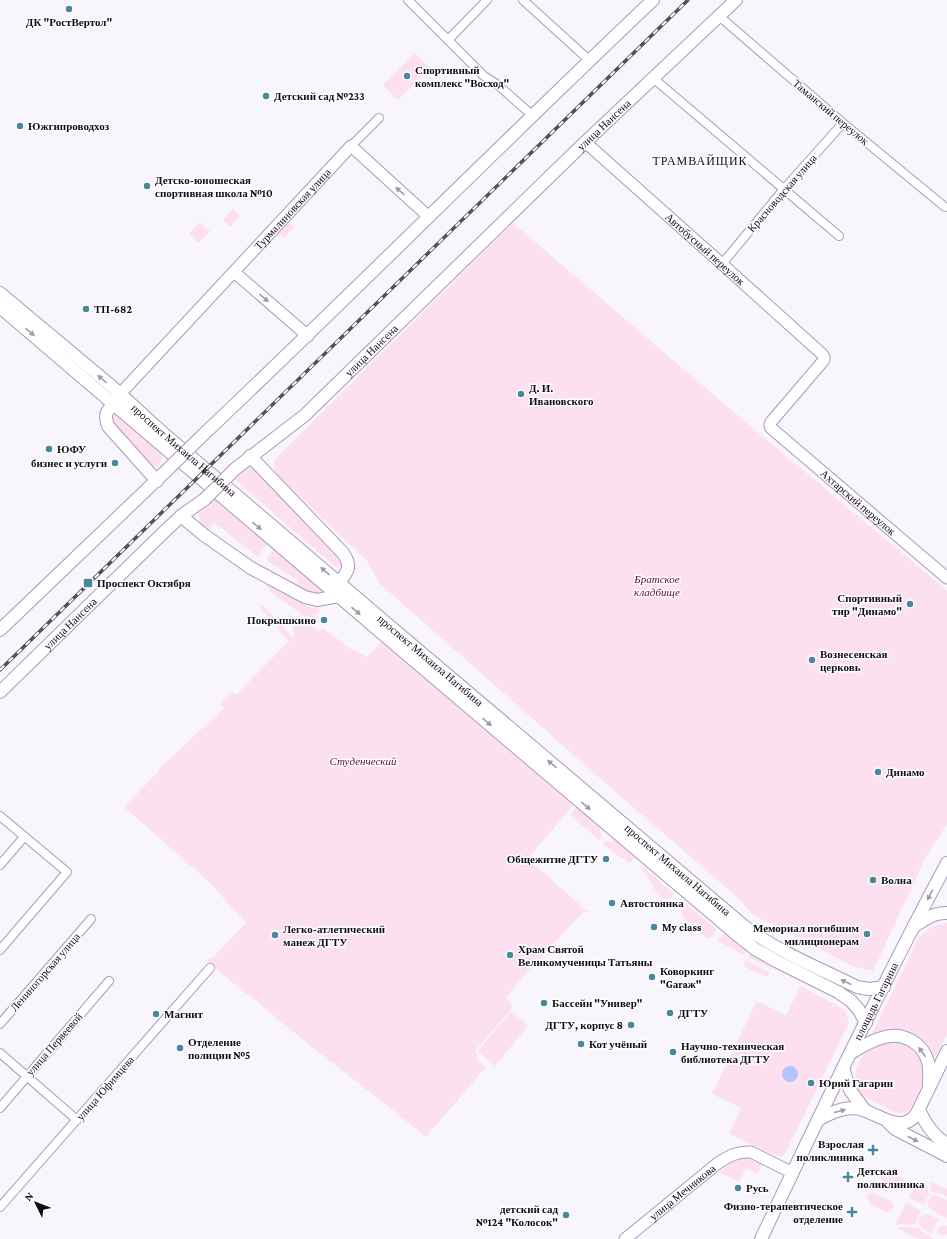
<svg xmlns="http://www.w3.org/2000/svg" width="947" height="1239" viewBox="0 0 947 1239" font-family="'Crimson Pro',serif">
  <rect width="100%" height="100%" fill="#f8f5fc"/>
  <path fill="#fde0ef" d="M415 53 430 68 398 100 383 85Z
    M233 209 240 216 230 227 223 220Z
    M288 221 294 227 284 238 277 232Z
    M200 222 210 231 199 243 189 234Z
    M513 223 756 431 919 567 947 591V824L925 859 873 971 855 967 753 915 737 897 721 883 603 781 379 583 367 561 278 476 274 468 275 459Z
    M113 412 118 413 161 452 162 459 159 466 155 467H149L113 427 109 415Z
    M246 467 254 468 343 557V566L337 568 234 479 239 472Z
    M215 499 267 544 258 557 215 523 207 532C201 526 199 522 199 514Z
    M273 550 320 588 322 590 321 592 314 595 295 587 298 581 266 560Z
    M264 582C283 589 299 606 319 609V612L311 621 271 592Z
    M263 605 292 637 295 634 293 632V624L297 623 302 627 307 621 319 631 323 628 348 647 368 657 382 641 573 805 528 859 578 903 582 908 590 911 588 913 584 911 528 971 506 997 513 1007 475 1051 478 1054 476 1058 486 1067 426 1137 384 1103 317 1051 205 960 212 958 246 923 209 882 124 807 159 771 158 770 224 708 220 703 232 691 236 695 289 641 260 608Z
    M577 807 600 826V832L602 837 599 840 570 815Z
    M606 840 610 842 617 840 636 856 630 863 623 858 622 859 603 844Z
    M641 865 674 894 670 899H664L652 889 653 884 640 867Z
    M683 902 716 929 711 938H707L682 916 681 905Z
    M947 923V1034L932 1064 920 1043 870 1038 918 939C926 929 935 924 947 923Z
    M725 932 747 948 744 955 718 941Z
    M751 952 772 966 771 969 748 957Z
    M746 960 769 972 767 977 743 966Z
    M801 986 845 1010 849 1023 784 1156H777L729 1134 741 1108 712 1094 757 1001 786 1015Z
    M511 1011 528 1026 495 1066 478 1051Z
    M887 1040C893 1041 900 1040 905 1043 914 1048 922 1056 924 1067 926 1077 916 1103 909 1110 906 1113 902 1114 897 1113 889 1109 868 1100 862 1094 850 1081 856 1061 868 1050 873 1046 881 1043 887 1040Z
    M740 1155 762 1165 758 1174 746 1168 739 1182 719 1172Z
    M883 1170H886L903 1178 905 1182 903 1187 899 1188 881 1180 879 1176Z
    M931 1182 934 1183 947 1189V1197L939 1193 931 1192Z
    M927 1183 929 1195 926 1200 925 1205 909 1198 915 1186Z
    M871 1193H874L891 1201 893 1203V1208L889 1212H886L869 1203 867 1196Z
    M935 1195 947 1200V1218C939 1214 915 1204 935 1195Z
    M906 1203 920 1210 921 1213 918 1216 916 1223 914 1224 896 1225V1223Z
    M926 1214 939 1219 935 1225 932 1234 922 1228 919 1223 920 1217Z
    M941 1225 947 1226V1235L942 1236 938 1233V1229Z
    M899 1227 918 1228 934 1239H919L898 1229Z"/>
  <path fill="#b5c3fc" d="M782 1074a8 8 0 1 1 16 0a8 8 0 1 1-16 0Z"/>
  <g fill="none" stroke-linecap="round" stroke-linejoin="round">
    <defs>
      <path id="street" d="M408 0 484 76 498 85 533 116
        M523 0 589 60
        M719 16 843 123 945 207
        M448 40 487 0
        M653 78 839 236
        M351 146 379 118
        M722 264 784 189 843 123
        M0 816 67 872 0 950
        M0 865 24 837
        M0 1024 91 919
        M0 1053 77 1120
        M0 1108 109 981
        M0 1207 210 968"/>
      <g id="secondary">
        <path id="s1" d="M585 142 722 264 822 354 824 357V360L771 422 770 425 771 428 947 578"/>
        <path d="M234 272 308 336"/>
        <path id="s2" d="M120 394 351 146 429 217"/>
        <path id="s3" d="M625 1239 718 1163C729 1156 738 1151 751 1152L793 1173"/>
      </g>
      <g id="primary">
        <path id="s4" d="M0 293 109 384 163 433 391 627 744 926C778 952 819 968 857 987L869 989 884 987"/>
        <path d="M0 307 384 635 736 934 755 949 776 961 838 992 851 1001 859 1010 866 1023"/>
        <path d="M114 403C106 412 104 414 108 426L157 481"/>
        <path d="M204 434C355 291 502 143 653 0"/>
        <path d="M250 456 343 553C352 566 348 571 339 583"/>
        <path id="s5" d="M235 469 305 415 577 150 736 0"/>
        <path d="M181 516 204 535 251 568 305 597 317 600 339 596"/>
        <path d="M0 630 165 472"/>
        <path id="s6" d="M0 692 164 532 181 516 205 499"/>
        <path d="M914 926C925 920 934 912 947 913"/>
        <path d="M851 1053C862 1046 872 1040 885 1037 903 1032 923 1043 928 1062 930 1069 929 1077 929 1084"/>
        <path d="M843 1068 850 1090 864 1109"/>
        <path d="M919 1110C926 1124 933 1136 947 1144"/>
        <path d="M818 1120C829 1114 840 1108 854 1108 874 1109 901 1138 917 1113L947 1051"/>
        <path d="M887 1121 895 1129 947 1156"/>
        <path id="s7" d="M761 1239C821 1113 881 986 947 863"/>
      </g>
    </defs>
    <use href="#street" stroke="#aa9ab8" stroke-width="10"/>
    <use href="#secondary" stroke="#aa9ab8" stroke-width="13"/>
    <use href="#primary" stroke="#aa9ab8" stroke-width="14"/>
    <use href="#street" stroke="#fff" stroke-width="8"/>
    <use href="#secondary" stroke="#fff" stroke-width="11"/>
    <use href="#primary" stroke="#fff" stroke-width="12"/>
    <defs>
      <path id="rail" d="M0 670 688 0"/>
    </defs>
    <use href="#rail" stroke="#544f58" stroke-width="3.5"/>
    <use href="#rail" stroke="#fff" stroke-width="2" stroke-dasharray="6" stroke-linecap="butt"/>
    <defs>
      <path id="primary-bridge" d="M165 472 204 434
        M205 499 235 469"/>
    </defs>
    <use href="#primary-bridge" stroke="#aa9ab8" stroke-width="14" stroke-linecap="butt"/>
    <use href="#primary-bridge" stroke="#fff" stroke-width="12"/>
  </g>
  <defs><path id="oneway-solid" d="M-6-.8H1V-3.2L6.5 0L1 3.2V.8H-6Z"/></defs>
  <g fill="#a09da2">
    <use href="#oneway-solid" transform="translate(400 191) rotate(-139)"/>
    <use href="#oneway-solid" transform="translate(264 298) rotate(41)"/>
    <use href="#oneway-solid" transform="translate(30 332) rotate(40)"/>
    <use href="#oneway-solid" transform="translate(102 379) rotate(-140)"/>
    <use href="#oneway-solid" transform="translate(257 526) rotate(40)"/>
    <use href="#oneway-solid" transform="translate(325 571) rotate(-140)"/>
    <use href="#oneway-solid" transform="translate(356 611) rotate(41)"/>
    <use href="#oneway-solid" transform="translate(487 722) rotate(40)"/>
    <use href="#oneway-solid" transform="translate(552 764) rotate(-140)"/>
    <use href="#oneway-solid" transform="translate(586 806) rotate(41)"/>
    <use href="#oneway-solid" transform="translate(930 895) rotate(118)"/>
    <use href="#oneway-solid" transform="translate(846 982) rotate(-154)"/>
    <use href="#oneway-solid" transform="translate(922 1052) rotate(-125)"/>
    <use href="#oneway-solid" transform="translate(840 1111) rotate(-14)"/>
    <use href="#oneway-solid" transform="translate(913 1139) rotate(28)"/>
  </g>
  <g fill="#48889b" stroke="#fff" stroke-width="1.5">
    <circle cx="69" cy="9" r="4"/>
    <circle cx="407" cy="76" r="4"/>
    <circle cx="266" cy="96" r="4"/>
    <circle cx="20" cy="126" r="4"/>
    <circle cx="147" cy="186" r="4"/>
    <circle cx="86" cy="309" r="4"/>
    <circle cx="521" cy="394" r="4"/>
    <circle cx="49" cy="449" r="4"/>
    <circle cx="115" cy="463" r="4"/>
    <rect x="83" y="578" width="10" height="10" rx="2"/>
    <circle cx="910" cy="604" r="4"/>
    <circle cx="324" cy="620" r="4"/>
    <circle cx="812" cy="660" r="4"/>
    <circle cx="878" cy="772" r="4"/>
    <circle cx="606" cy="859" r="4"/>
    <circle cx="873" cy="880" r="4"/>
    <circle cx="612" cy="903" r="4"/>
    <circle cx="654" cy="927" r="4"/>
    <circle cx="867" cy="934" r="4"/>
    <circle cx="275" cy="935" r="4"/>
    <circle cx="510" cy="955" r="4"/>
    <circle cx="652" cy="977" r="4"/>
    <circle cx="544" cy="1003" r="4"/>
    <circle cx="670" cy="1013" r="4"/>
    <circle cx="156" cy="1014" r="4"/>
    <circle cx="631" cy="1025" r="4"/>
    <circle cx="581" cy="1044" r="4"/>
    <circle cx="180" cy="1048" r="4"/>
    <circle cx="673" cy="1052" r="4"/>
    <circle cx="811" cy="1083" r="4"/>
    <path d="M871 1144h4v4h4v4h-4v4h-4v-4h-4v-4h4z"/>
    <path d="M846 1171h4v4h4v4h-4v4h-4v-4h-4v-4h4z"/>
    <circle cx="738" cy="1188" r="4"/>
    <path d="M850 1206h4v4h4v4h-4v4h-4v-4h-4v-4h4z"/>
    <circle cx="566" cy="1215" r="4"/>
  </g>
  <g text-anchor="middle" stroke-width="3" stroke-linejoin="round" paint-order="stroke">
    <g font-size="11" font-weight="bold" fill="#110b16" stroke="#fff" text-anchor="start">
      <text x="69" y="26" text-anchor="middle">ДК "РостВертол"</text>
      <text x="415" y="74">Спортивный<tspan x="415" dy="13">комплекс "Восход"</tspan></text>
      <text x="274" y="100">Детский сад №233</text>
      <text x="28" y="130">Южгипроводхоз</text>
      <text x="155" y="184">Детско-юношеская<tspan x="155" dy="13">спортивная школа №10</tspan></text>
      <text x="94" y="313">ТП-682</text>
      <text x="529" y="392">Д. И.<tspan x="529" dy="13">Ивановского</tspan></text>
      <text x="57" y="453">ЮФУ</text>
      <text x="107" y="467" text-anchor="end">бизнес и услуги</text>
      <text x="97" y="587">Проспект Октября</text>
      <text x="902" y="602" text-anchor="end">Спортивный<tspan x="902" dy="13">тир "Динамо"</tspan></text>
      <text x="316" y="624" text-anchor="end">Покрышкино</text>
      <text x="820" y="658">Вознесенская<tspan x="820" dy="13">церковь</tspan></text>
      <text x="886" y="776">Динамо</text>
      <text x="598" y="863" text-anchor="end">Общежитие ДГТУ</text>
      <text x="881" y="884">Волна</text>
      <text x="620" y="907">Автостоянка</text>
      <text x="662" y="931">My class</text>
      <text x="859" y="932" text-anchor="end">Мемориал погибшим<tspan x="859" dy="13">милиционерам</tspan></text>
      <text x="283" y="933">Легко-атлетический<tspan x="283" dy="13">манеж ДГТУ</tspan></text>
      <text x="518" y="953">Храм Святой<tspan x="518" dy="13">Великомученицы Татьяны</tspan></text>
      <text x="660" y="975">Коворкинг<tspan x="660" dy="13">"Gаraж"</tspan></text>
      <text x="552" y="1007">Бассейн "Универ"</text>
      <text x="678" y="1017">ДГТУ</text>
      <text x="164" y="1018">Магнит</text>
      <text x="623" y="1029" text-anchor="end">ДГТУ, корпус 8</text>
      <text x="188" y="1046">Отделение<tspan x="188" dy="13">полиции №5</tspan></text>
      <text x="589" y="1048">Кот учёный</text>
      <text x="681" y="1050">Научно-техническая<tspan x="681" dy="13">библиотека ДГТУ</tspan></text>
      <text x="819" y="1087">Юрий Гагарин</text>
      <text x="864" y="1148" text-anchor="end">Взрослая<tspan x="864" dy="13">поликлиника</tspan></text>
      <text x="857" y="1175">Детская<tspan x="857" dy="13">поликлиника</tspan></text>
      <text x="746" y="1192">Русь</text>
      <text x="843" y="1210" text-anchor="end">Физио-терапевтическое<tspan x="843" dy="13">отделение</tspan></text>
      <text x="558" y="1213" text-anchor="end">детский сад<tspan x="558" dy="13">№124 "Колосок"</tspan></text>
    </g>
    <g font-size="11" fill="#110b16" stroke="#fff">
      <text transform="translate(831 112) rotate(40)" y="4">Таманский переулок</text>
      <text dy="4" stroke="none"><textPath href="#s5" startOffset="505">улица Нансена</textPath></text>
      <text transform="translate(782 193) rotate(-49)" y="4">Красноводская улица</text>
      <text dy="4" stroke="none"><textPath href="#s2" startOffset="253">Турмалиновская улица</textPath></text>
      <text dy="4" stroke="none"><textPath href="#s1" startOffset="161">Автобусный переулок</textPath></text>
      <text dy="4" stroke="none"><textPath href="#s5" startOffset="181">улица Нансена</textPath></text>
      <text dy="4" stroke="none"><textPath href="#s4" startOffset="242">проспект Михаила Нагибина</textPath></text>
      <text dy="4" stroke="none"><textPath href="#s1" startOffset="527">Ахтарский переулок</textPath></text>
      <text dy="4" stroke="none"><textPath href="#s6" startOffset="98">улица Нансена</textPath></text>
      <text dy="4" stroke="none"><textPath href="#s4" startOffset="566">проспект Михаила Нагибина</textPath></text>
      <text dy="4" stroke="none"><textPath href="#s4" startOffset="890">проспект Михаила Нагибина</textPath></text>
      <text transform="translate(45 972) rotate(-49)" y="4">Лениногорская улица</text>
      <text dy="4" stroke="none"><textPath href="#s7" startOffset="264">площадь Гагарина</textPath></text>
      <text transform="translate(54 1044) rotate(-49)" y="4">улица Первеевой</text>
      <text transform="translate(105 1088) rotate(-49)" y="4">улица Юфимцева</text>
      <text dy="4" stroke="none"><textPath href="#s3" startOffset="74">улица Мечникова</textPath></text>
    </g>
    <g font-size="11" font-style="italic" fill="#5f0743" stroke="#fff">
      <text x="657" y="583">Братское<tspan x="657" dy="13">кладбище</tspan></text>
      <text x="363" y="765">Студенческий</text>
    </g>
    <g font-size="12" letter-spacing="1" fill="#110b16" stroke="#fff">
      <text x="700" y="165">ТРАМВАЙЩИК</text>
    </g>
  </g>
  <g transform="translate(36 1203) rotate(313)" stroke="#ffffff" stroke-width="3" paint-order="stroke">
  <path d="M0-3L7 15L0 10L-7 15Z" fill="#110b16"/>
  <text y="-6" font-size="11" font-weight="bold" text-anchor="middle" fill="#110b16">N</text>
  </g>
</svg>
